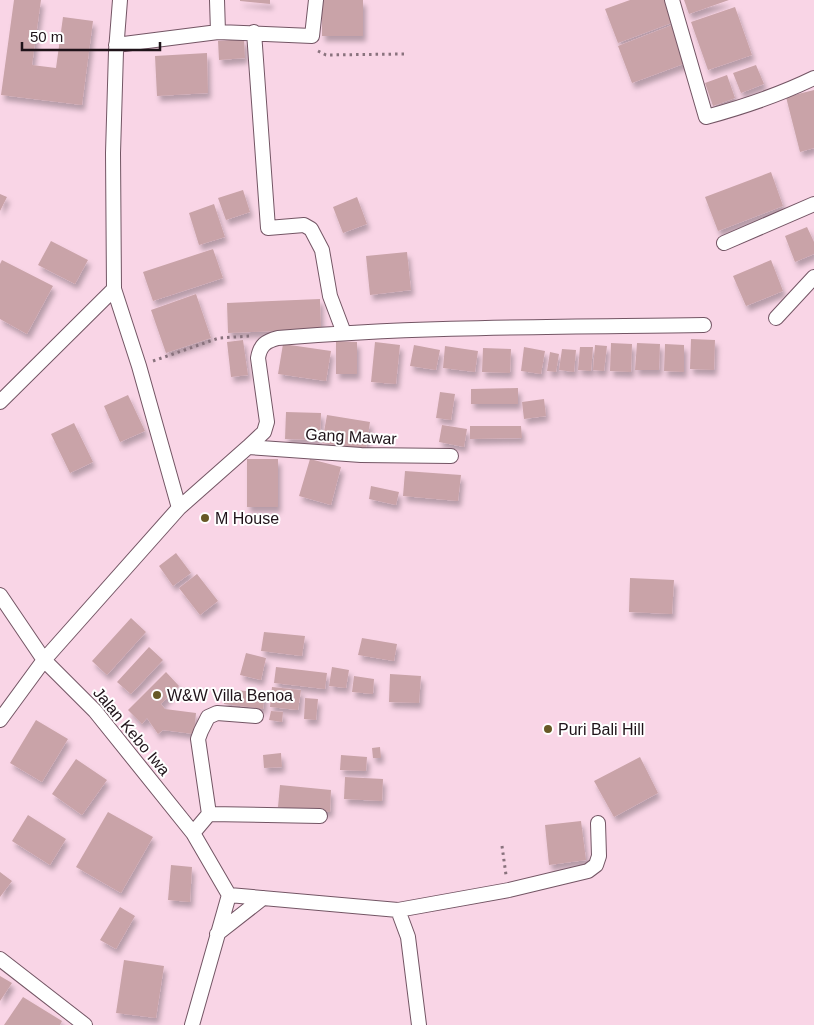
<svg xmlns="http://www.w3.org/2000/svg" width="814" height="1025" viewBox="0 0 814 1025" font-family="Helvetica,sans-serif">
  <defs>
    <filter id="shadow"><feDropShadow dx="3" dy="5.5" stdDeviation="2.5" flood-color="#0004"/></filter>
  </defs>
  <rect width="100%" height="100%" fill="#f9d5e6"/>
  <path fill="#c9a3a8" filter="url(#shadow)" d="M14 0H41L32 65 56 68 63 17 93 21 82 105 1 95Z
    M240 0H270V4L240 1Z
    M322 0H363V36H322Z
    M630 0H665L674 22 618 43 605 9Z
    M684 0H729L689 14Z
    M735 7 752 55 708 70 691 22Z
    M672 25 686 63 632 83 618 46Z
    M244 39 245 58 219 60 218 41Z
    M207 53 208 93 157 96 155 56Z
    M756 65 764 84 741 93 733 73Z
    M727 75 735 98 713 106 705 83Z
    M814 90V148L800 152 786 97Z
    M771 172 783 206 718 231 705 197Z
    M243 190 250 212 226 220 218 198Z
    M0 194 7 197 0 211Z
    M357 197 367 224 343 233 333 207Z
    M214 204 225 237 199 245 189 213Z
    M807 227 814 242V254L795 262 785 236Z
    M51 241 88 260 75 284 38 265Z
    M213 249 223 278 153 301 143 272Z
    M407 252 411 290 370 295 366 256Z
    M2 260 53 286 27 334 0 319V264Z
    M771 260 783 291 746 306 733 276Z
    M196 294 211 338 166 353 151 310Z
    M320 299 321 329 228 333 227 303Z
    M691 339 715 340 714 370 690 369Z
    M243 340 248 375 231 377 227 342Z
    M336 341 357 342V374H336Z
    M375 342 400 345 396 384 371 382Z
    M611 343 632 344 631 372 610 371Z
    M637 343 660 344 659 370H635Z
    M283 344 331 351 326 381 278 374Z
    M665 344 684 345V372L664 371Z
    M414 345 440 350 436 370 410 366Z
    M595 345 607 346 604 371 593 370Z
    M445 346 478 351 475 372 443 368Z
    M524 347 545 351 541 374 521 371Z
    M580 347H593L591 371 578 370Z
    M483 348 511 349 510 373 482 372Z
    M562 349 576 350 574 372 559 370Z
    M550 352 559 354 556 372 547 371Z
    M518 388V404H471V389Z
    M440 392 455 394 451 420 436 418Z
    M128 395 145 431 120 442 104 406Z
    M544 399 546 416 524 419 522 402Z
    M286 412 321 413 320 440 285 439Z
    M327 415 370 422 366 449 322 443Z
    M74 423 93 462 70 473 51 434Z
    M442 425 467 429 464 447 439 442Z
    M470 426H521L522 438 470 439Z
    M247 459H278V507H247Z
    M310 459 341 467 331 505 299 496Z
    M405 471 461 475 458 501 403 496Z
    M371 486 399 492 396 505 369 499Z
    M176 553 191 573 173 586 159 566Z
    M197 574 218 601 200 615 179 588Z
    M630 578 674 580 672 614 629 612Z
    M131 618 146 632 107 675 92 661Z
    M264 632 305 636 302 656 261 651Z
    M362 638 397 644 394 661 358 655Z
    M149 647 163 660 131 694 117 682Z
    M246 653 266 658 261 680 240 675Z
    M276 667 327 673 325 689 274 683Z
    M332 667 349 670 346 688 329 686Z
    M166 672 179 686 161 704 165 709 196 713 194 734 163 730 158 734 147 718 142 724 128 710Z
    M390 674 421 676 419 703 389 702Z
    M354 676 374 679 373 694 352 692Z
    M272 687 301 690 298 710 270 707Z
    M226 689 265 693 263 709 224 704Z
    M305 698 318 699 316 720 304 719Z
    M271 711 283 712 282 722 269 720Z
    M36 720 68 739 42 782 10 763Z
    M380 747 381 758H373L372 748Z
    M281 753 282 767 264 768 263 755Z
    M341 755 367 757 366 771 340 770Z
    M640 757 658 793 614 817 594 781Z
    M76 759 107 780 82 815 52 794Z
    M345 777 383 779 382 801 344 799Z
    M280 785 331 790 330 812 278 807Z
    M108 812 153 837 121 893 76 867Z
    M28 815 66 839 50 865 12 841Z
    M581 821 586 860 549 865 545 825Z
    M171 865 192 867 190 902 168 900Z
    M0 872 12 881 0 897Z
    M120 907 135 916 116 949 100 940Z
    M124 960 164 966 156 1018 116 1013Z
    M0 976 12 983 0 1001Z
    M23 997 62 1021 60 1025H4Z"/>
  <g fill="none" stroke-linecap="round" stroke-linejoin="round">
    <defs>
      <path id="minor" d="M217 0 218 32
        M672 0 706 117C743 107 779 95 814 78
        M254 32 268 228 304 225 311 229 322 250 330 296 344 333
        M116 45 218 32 312 36 316 0
        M724 243 814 204
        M776 318 814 277
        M0 402 114 289
        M248 447 361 455 451 456
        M179 508 248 447 264 432 267 422 258 358C260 345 266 341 278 338 420 326 562 327 704 325
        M0 595 44 660 95 711 193 833 229 895 192 1025
        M0 720 44 660 179 508 139 366 114 289 113 153 116 51 120 0
        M209 814 320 816
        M193 833 209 814 198 739 201 731 208 717 217 713 256 716
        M229 895 398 910 408 937 419 1025
        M398 910 509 890 588 871 596 865 599 856 598 823
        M217 934 263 898
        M0 959 85 1025"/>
    </defs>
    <use href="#minor" stroke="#735564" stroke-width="16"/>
    <path stroke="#89727d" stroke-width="3" stroke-dasharray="2.5 4" stroke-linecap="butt" d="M318 51 326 55 404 54
      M153 361 219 338 250 336
      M502 846 506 875"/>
    <use href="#minor" stroke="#fff" stroke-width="14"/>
  </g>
  <g fill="#675926" stroke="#fff" stroke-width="2">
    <circle cx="205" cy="518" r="5"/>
    <circle cx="157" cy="695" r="5"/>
    <circle cx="548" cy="729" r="5"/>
  </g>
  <g text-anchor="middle" stroke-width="4" stroke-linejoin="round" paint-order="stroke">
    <g font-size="16" fill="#1f1319" stroke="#fff">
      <text transform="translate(351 436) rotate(3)" y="6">Gang Mawar</text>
      <text transform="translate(132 731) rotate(50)" y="6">Jalan Kebo Iwa</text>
    </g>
    <g font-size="16" fill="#1f1319" stroke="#fff" text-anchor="start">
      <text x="215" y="524">M House</text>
      <text x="167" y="701">W&amp;W Villa Benoa</text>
      <text x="558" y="735">Puri Bali Hill</text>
    </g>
  </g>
  <path d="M22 42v8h138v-8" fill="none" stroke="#1f1319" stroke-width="2.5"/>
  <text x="30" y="42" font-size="15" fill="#1f1319" stroke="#ffffff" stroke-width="4" paint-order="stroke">50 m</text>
</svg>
